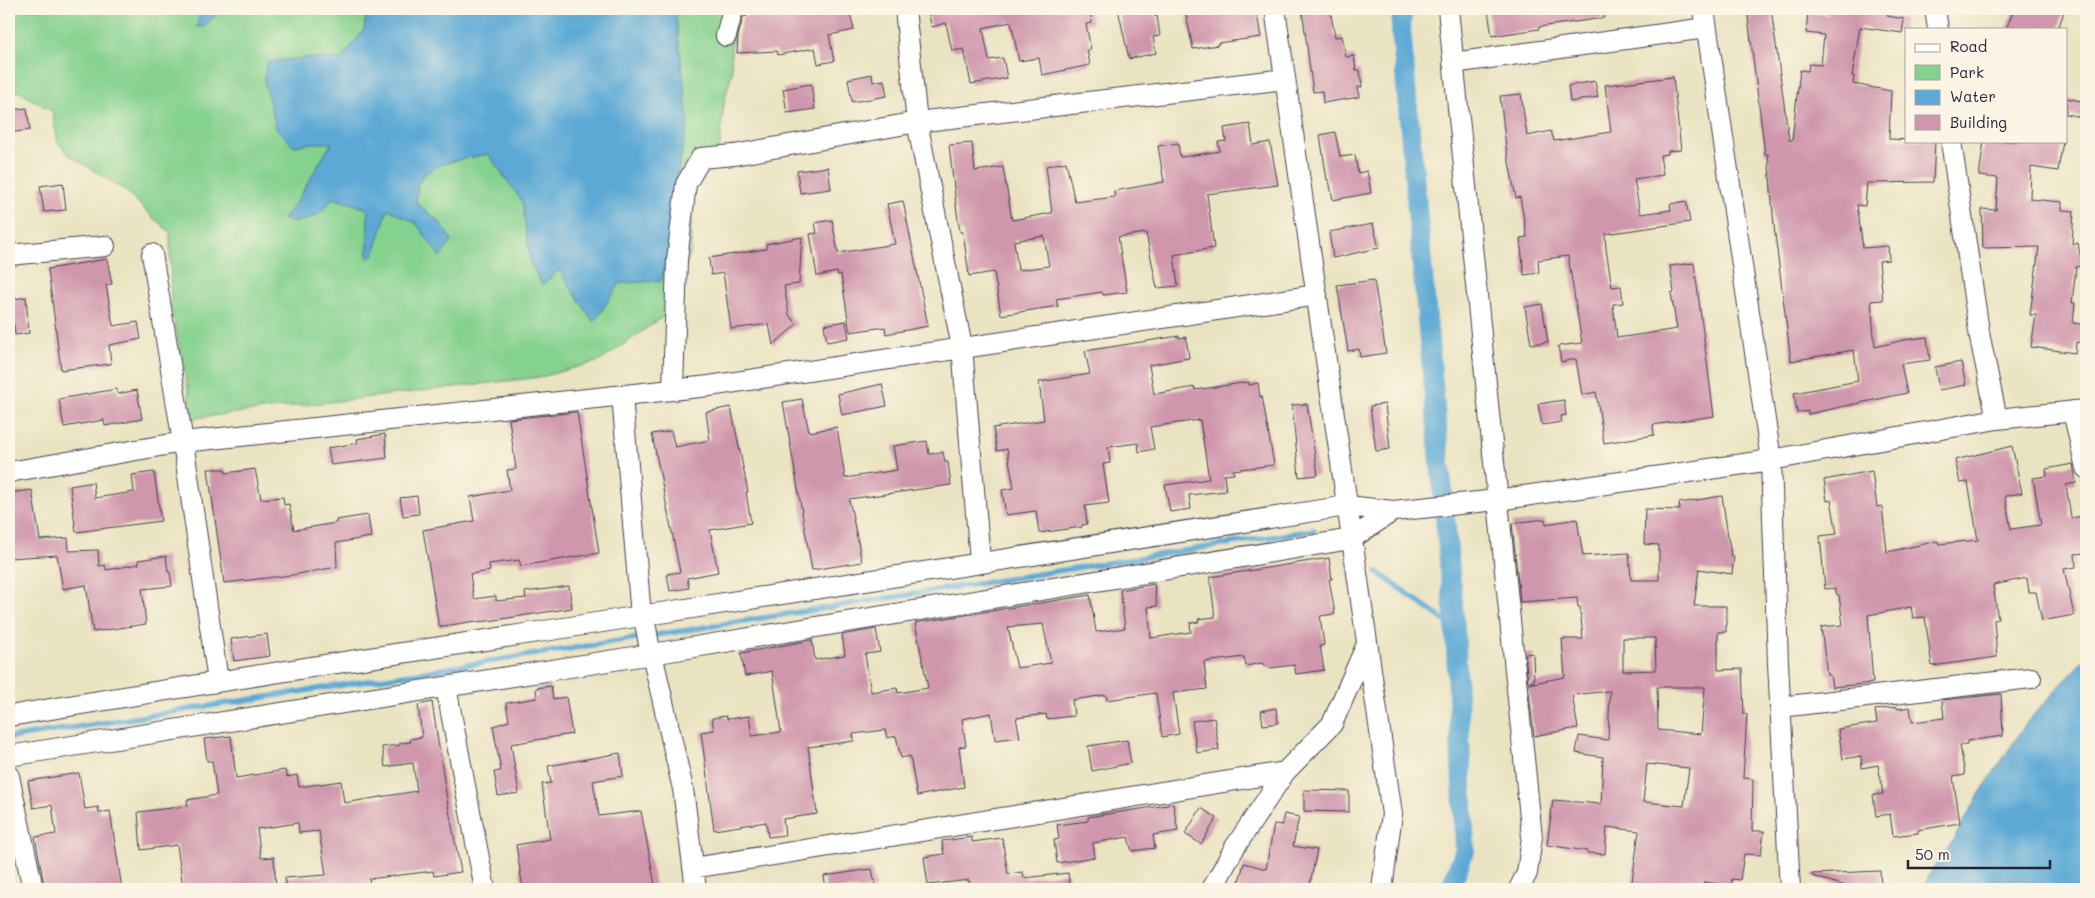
<svg xmlns="http://www.w3.org/2000/svg" width="2095" height="898" viewBox="0 0 2095 898" font-family="Mali,sans-serif">
  <rect width="100%" height="100%" fill="#fcf5e5"/>
  <filter id="ink" filterUnits="userSpaceOnUse"><feTurbulence type="fractalNoise" baseFrequency=".02" numOctaves="2"/><feDisplacementMap in="SourceGraphic" scale="10" xChannelSelector="R" yChannelSelector="G"/><feConvolveMatrix kernelMatrix="1 2 1 2 8 2 1 2 1" color-interpolation-filters="sRGB"/></filter>
  <filter id="wash" filterUnits="userSpaceOnUse"><feTurbulence type="fractalNoise" baseFrequency=".0096" numOctaves="4" result="noise"/><feDisplacementMap in="SourceGraphic" scale="20" xChannelSelector="R" yChannelSelector="G"/><feGaussianBlur stdDeviation="1.12" result="paint"/><feColorMatrix in="noise" values="0 0 0 0 0 0 0 0 0 0 0 0 0 0 0 0 0 1.4 0 .05"/><feComposite in="paint" operator="in"/></filter>
  <g filter="url(#wash)">
    <rect width="100%" height="100%" fill="#eae3c1"/>
    <path fill="#85d18e" stroke="#547a64" d="M9 9H200L198 27 205 26 222 9H367L364 30 341 59 303 58 294 146 310 143 332 142 297 201 283 219 294 223 320 214 333 198 368 209V258L373 256 388 208 416 223 441 256 439 221 416 203C417 196 416 186 420 180 431 162 468 158 488 154L522 201 531 264 542 285 559 270 594 322 620 283 661 281 672 241 675 183 688 122 675 9H736L731 49 732 72 724 103 718 164 691 184V252L675 295 664 316 600 361 541 377 194 418 171 306 170 232 152 217 125 190 69 155 58 142 52 111 9 86Z"/>
    <path fill="#5ca9d5" stroke="#3f6688" d="M200 9H222L205 26 197 27Z
      M367 9H675L688 122 675 183 672 241 661 281 620 283 594 322 559 270 542 285 531 264 522 201 488 154C468 158 431 162 420 180 416 186 417 196 416 203L439 221 452 241 440 257 416 223 388 209 373 256 368 258V209L333 198C320 214 305 227 283 219L297 201 332 143H310L294 146 276 128 264 80 267 62 303 58 341 59 364 30Z
      M2086 657V889H1924L1930 873 1955 837 1978 796 2028 721Z"/>
    <g fill="none" stroke-linecap="round" stroke-linejoin="round">
      <path stroke="#5ca9d5" stroke-width="5.5" d="M1377 572 1455 628
        M9 738 1314 530"/>
      <path stroke="#5ca9d5" stroke-width="20" d="M1402 9 1401 30 1455 628 1465 850 1450 889"/>
    </g>
    <g id="blocks">
      <path fill="#cf96ac" fill-rule="evenodd" d="M745 9H849L854 30 829 35 834 61 818 64 815 48 778 55 777 51 737 53 738 36 743 17 747 16Z
        M927 9H1090L1092 23 1086 24 1091 50H1087L1090 65 1042 75 1039 58 1019 61 1011 22 983 28 989 60 1003 58 1007 78 971 84 964 49 952 51 946 23 932 27Z
        M1118 9H1153L1154 16H1157L1160 36 1153 37 1156 53 1129 59Z
        M1185 9H1256L1261 37 1218 43V45L1193 49Z
        M1302 9H1330L1335 37 1342 36 1346 57 1354 56 1356 70H1360L1362 87H1358L1359 97 1323 103 1322 91 1313 92Z
        M1500 9H1603L1604 18 1539 27V29L1492 36 1488 11Z
        M1747 9H1771L1789 140H1792L1800 70 1808 71 1809 64 1821 65 1824 35 1806 33 1808 12 1828 15 1829 9H1889L1887 16 1904 19 1902 33 1860 27 1852 76H1854L1853 84 1891 91 1889 139 1935 141 1933 182 1867 183 1865 206 1857 205 1863 248 1888 246 1889 260 1879 261 1883 300 1871 301 1875 347 1904 340 1927 337 1930 360 1901 364 1907 393 1808 414V411L1797 413 1794 393 1858 381 1854 350 1791 361 1774 226 1768 154H1765Z
        M2014 9H2065L2058 29H2006Z
        M872 74 873 82 884 80 887 96 852 102 848 79Z
        M1673 77 1681 150 1668 151V154L1660 155 1663 175 1634 179 1640 214 1671 210 1670 204 1686 201 1690 222 1605 234 1606 249 1612 287 1621 286 1623 303 1613 304 1617 338 1677 329 1671 293 1674 292 1670 266 1694 263 1714 416 1653 425 1654 435 1604 443 1596 392 1582 395 1576 359 1561 362 1558 346 1582 343 1568 256 1538 260 1539 273 1524 275 1520 238 1527 237 1520 197 1516 198 1506 147 1500 96 1521 94 1527 136 1551 131 1554 141 1611 132 1605 85Z
        M1595 81 1598 97 1570 102 1568 86Z
        M811 84 815 109 787 113 783 89Z
        M2066 98 2086 102V118L2066 114Z
        M27 108 30 130 9 133V110Z
        M1250 124 1253 145 1270 142 1278 185 1207 194 1214 248 1174 255 1178 286 1157 288 1146 233 1118 237 1127 292 1103 295 1102 292 1056 299 1058 306 1001 315 994 272 969 276 963 232H960L957 213 949 145 972 143 975 171 1003 167 1012 220 1052 213 1046 166 1066 162 1075 202 1115 197 1114 191 1164 182 1158 146 1178 143 1180 157H1182L1220 151 1218 142 1226 141 1224 128ZM1044 236 1049 266 1018 270 1014 241Z
        M1335 132 1340 157 1355 155 1358 173 1367 171 1371 193 1333 200 1329 180H1327L1320 135Z
        M1984 141H2063L2058 171 2031 167 2030 199 2062 202V210L2074 211 2072 244 2078 243 2082 266 2076 267 2072 303H2075L2073 323 2086 325V344L2076 342 2075 353 2031 347 2036 315H2030L2039 247 1983 248 1982 209 1996 210 1998 178 1979 176Z
        M828 167 831 189 800 193 797 171Z
        M63 183 66 210 44 212 40 186Z
        M903 201 928 326 886 334 885 327 850 332 841 274 838 275 837 272 817 276 810 234 817 233 815 223 832 220 838 253 895 244 887 204Z
        M1373 224 1379 248 1333 258 1329 232Z
        M802 237 799 284 784 286 789 315 797 324 773 345 769 324 731 329 723 273 711 275 709 258 766 249V244Z
        M107 259 112 284 106 285 113 326 138 322 141 339 109 345 111 364 61 370 48 269Z
        M1374 280 1386 353 1360 357 1359 349 1348 351 1337 285Z
        M26 297 29 333 15 335 14 325 9 326V300Z
        M1542 304 1548 342 1531 344 1525 307Z
        M846 321 849 338 827 342 824 325Z
        M1179 336V338L1186 337 1189 358 1149 365 1154 394 1195 387V390L1249 382V385L1258 383 1260 397 1262 396 1274 465 1233 470 1234 474 1224 475 1226 491 1189 495 1191 509 1170 512 1165 485 1209 479 1200 420 1150 427 1154 449 1139 452 1138 443 1108 447 1110 463 1103 464 1109 503 1085 506 1087 524 1082 525V527L1039 533 1036 511 1006 515 1002 490 1014 488 1007 449 997 451 993 428 1044 420 1039 382 1090 374 1085 351Z
        M1961 362 1966 385 1939 390 1935 367Z
        M882 384 887 406 842 415 838 394Z
        M117 389 118 394 137 390 142 419 105 426 104 420 64 427 59 399Z
        M802 399 809 432 837 427 845 478 897 470 893 446 927 441 929 454 943 452 945 462H948L951 485 849 499 862 562 812 570 783 402Z
        M1564 400 1566 415 1561 416 1562 422 1542 425 1538 404Z
        M1307 404 1318 475 1299 477 1292 405Z
        M1385 404 1390 449 1376 451 1370 406Z
        M731 407 748 492H746L751 523 710 530 718 572 687 578 689 588 670 591 667 574 680 572 652 434 671 431 675 447 710 440 706 412Z
        M577 412 599 553 521 566 519 560 489 564 490 571 470 574 474 599 496 596V601L526 598 525 592 569 586 572 608 489 621 475 622V621L439 627 423 530 474 521 470 497 510 490 507 470 516 469 509 419Z
        M385 434 387 458 331 465 328 448 358 443 357 439Z
        M2012 446 2022 493 2005 496 2011 529 2041 525 2033 478 2047 476 2046 469 2073 464 2076 483 2066 485 2071 518 2082 516 2086 548V553L2075 554 2076 567 2064 569 2074 615 2042 621 2036 592H2029L2027 578 1993 585 1998 619 1994 620 1997 657 1932 666 1925 617 1913 618 1911 607 1868 615 1873 683 1832 687 1830 675H1827L1821 627 1843 625 1839 595H1837L1835 588 1825 589 1820 536 1837 534 1831 500 1827 501 1824 480 1872 471 1877 507 1882 506 1887 552 1938 541 1939 544 1978 540 1968 482 1960 483 1955 460Z
        M208 469H225L226 473 255 469 261 499 283 497 284 505 289 504 294 530 336 523V520L368 515 371 537 336 543 337 567 292 575 224 583Z
        M154 472 161 521 76 532 70 486 93 482 95 498 134 492 132 475Z
        M32 490 40 540 68 538 69 551 98 550 99 566 105 565 106 570 139 564 138 560 166 556 168 572H170L172 586 142 589 146 624 93 632 86 585 63 589 57 555 9 558V493Z
        M417 496 419 514 403 516 400 498Z
        M1722 496 1731 556H1734L1732 574 1699 569 1694 606H1726V632H1718V670L1742 669 1744 714H1747L1743 778 1753 779 1752 831H1764L1761 855 1744 854 1740 880 1732 879V886L1704 882 1703 889H1631L1639 831 1607 827 1605 854 1587 853V851L1547 845 1553 800 1601 804 1603 757 1576 753 1579 736 1608 740 1610 691 1572 695 1578 728 1534 736 1528 684 1565 677 1562 639H1583L1580 607H1578L1577 598 1520 602 1512 523 1545 519 1546 524 1577 519 1583 556 1629 553 1631 580H1659V545L1644 544 1645 509 1680 510 1679 503ZM1623 638H1655L1656 670 1623 671ZM1657 687H1705L1701 734 1658 730ZM1647 764 1689 768 1684 806 1643 802Z
        M1329 558 1332 579H1329L1335 614 1320 616 1324 645 1320 646 1324 670 1296 674 1294 665 1270 668 1261 663 1246 666 1244 657 1204 662 1207 689 1173 693 1179 734 1162 737 1156 693 1107 700 1106 695 1072 700 1074 716 1047 719 1046 714 1016 718 1020 737 995 740 991 713 962 719 966 746 959 747 964 787 917 796 910 756 901 758 896 736 887 738 885 730 853 734 854 741 808 747 817 814 783 819 785 835 768 837 766 822 714 830 701 732 714 730 712 718 726 716 727 719 749 716 752 736 781 732 772 671 745 676 741 653 812 640 815 660 845 655 842 635 876 629 880 652 865 654 871 692 897 688 898 693 928 688 915 623 1090 595 1096 632 1125 628 1120 590 1154 584 1157 606 1148 607 1151 638 1191 632 1190 623 1199 622 1198 619 1215 617 1210 577ZM1043 624 1051 663 1017 668 1008 627Z
        M267 634 270 656 234 661 231 639Z
        M1533 653 1534 682H1528L1525 654Z
        M551 686 553 699 566 697 572 734 511 744 519 793 498 796 494 772 501 771 493 726 509 721 506 703 537 698 536 688Z
        M2001 694 2003 736 1967 741V744L1960 745 1965 775 1953 777 1960 823 1918 830V833L1893 836 1890 814 1876 816 1873 795 1883 794 1878 765 1862 768 1861 756 1843 759 1838 729 1877 723 1875 710 1897 707 1898 709 1910 707 1912 722 1944 718 1942 700Z
        M432 702 447 800 461 872 434 876 433 871 369 879 370 885 343 889H286L285 878 326 875 319 831 299 833 298 823 257 829 261 858 274 857 276 889H203L202 885 183 888 177 845 141 850 138 812 188 806 187 800 217 795 212 761H207L204 739 231 736 236 778 285 770 287 777 297 775 299 787 341 781 344 803 417 791 413 763 385 767 382 747 400 745V743L411 742 410 739 422 737 418 705Z
        M1276 708 1278 723 1263 725 1261 711Z
        M1214 718 1219 750 1197 753 1192 721Z
        M1127 740 1131 763 1092 771 1088 746Z
        M620 753 623 776 593 781 599 816 641 811 655 885 627 889H523L516 845 550 839 542 784 551 783 548 766Z
        M79 773 85 809 98 807 99 813 110 811 122 889H45L35 837 56 834 52 805 33 808 28 781Z
        M1304 790 1349 791V812L1304 811Z
        M1173 804 1178 831 1153 835 1155 848 1132 851 1128 837 1093 843 1095 857 1057 863 1054 840 1059 839 1057 825 1088 821V817Z
        M1201 808 1217 818 1201 844 1185 834Z
        M1284 814 1299 817 1293 846 1317 850 1309 889H1237L1244 863 1266 869 1274 824 1282 825Z
        M972 837V842L1002 838 1008 874 1023 872 1024 878 1068 873 1070 889H981V887L970 888 969 880 928 885 924 857 944 854 942 841Z
        M872 869 876 889H826L824 876Z
        M1880 871 1881 889H1855L1812 876V874Z"/>
    </g>
  </g>
  <g filter="url(#ink)">
    <use href="#blocks" fill-opacity="0" stroke="#403f4f" stroke-width="1"/>
    <g fill="none" stroke-linecap="round" stroke-linejoin="round">
      <defs>
        <path id="street" d="M905 9 917 122 962 347 980 561
          M1275 9 1392 814 1382 889
          M1448 9 1532 837 1527 873 1519 889
          M1935 9 1938 29
          M726 36 733 9
          M1453 63 1706 28
          M1951 141 1980 338 1997 419
          M152 254 183 442 218 681
          M9 255 105 246
          M673 389 677 260 686 184 701 158 734 155 917 122 1285 79
          M622 396 641 616C649 627 646 642 652 654L683 789 696 889
          M2073 411 2086 468
          M9 472 183 442 709 386 1317 295
          M446 687 485 889
          M1780 707 2031 678
          M9 716C219 680 430 649 641 616 876 579 1111 541 1347 506L1393 511 1497 500 1771 460 1704 9
          M9 756 652 654 1351 539 1393 511
          M9 776 33 889
          M693 868 1285 772
          M1212 889 1235 847 1285 772 1332 724 1367 644
          M1790 889 1778 663 1771 460 1997 419 2086 410"/>
      </defs>
      <use href="#street" stroke="#403f4f" stroke-width="22"/>
      <use href="#street" stroke="#fff" stroke-width="20"/>
    </g>
  </g>
  <rect width="2095" height="898" fill="none" stroke="#fcf5e5" stroke-width="30"/>
  <rect x="1905" y="28" width="162" height="115" fill="#fcf5e5" stroke="#a5a1a1"/>
  <rect x="1915" y="44" width="25" height="8" fill="#ffffff" stroke="#a5a1a1"/>
  <text x="1950" y="52" font-size="15" fill="#22223b">Road</text>
  <rect x="1915" y="65" width="25" height="15" fill="#85d18e" stroke="#a5a1a1"/>
  <text x="1950" y="78" font-size="15" fill="#22223b">Park</text>
  <rect x="1915" y="90" width="25" height="15" fill="#5ca9d5" stroke="#a5a1a1"/>
  <text x="1950" y="102" font-size="15" fill="#22223b">Water</text>
  <rect x="1915" y="115" width="25" height="15" fill="#cf96ac" stroke="#a5a1a1"/>
  <text x="1950" y="128" font-size="15" fill="#22223b">Building</text>
  <path d="M1908 860v8h142v-8" fill="none" stroke="#22223b" stroke-width="2.5"/>
  <text x="1915" y="860" font-size="15" fill="#22223b" stroke="#fcf5e5" stroke-width="4" paint-order="stroke">50 m</text>
</svg>
